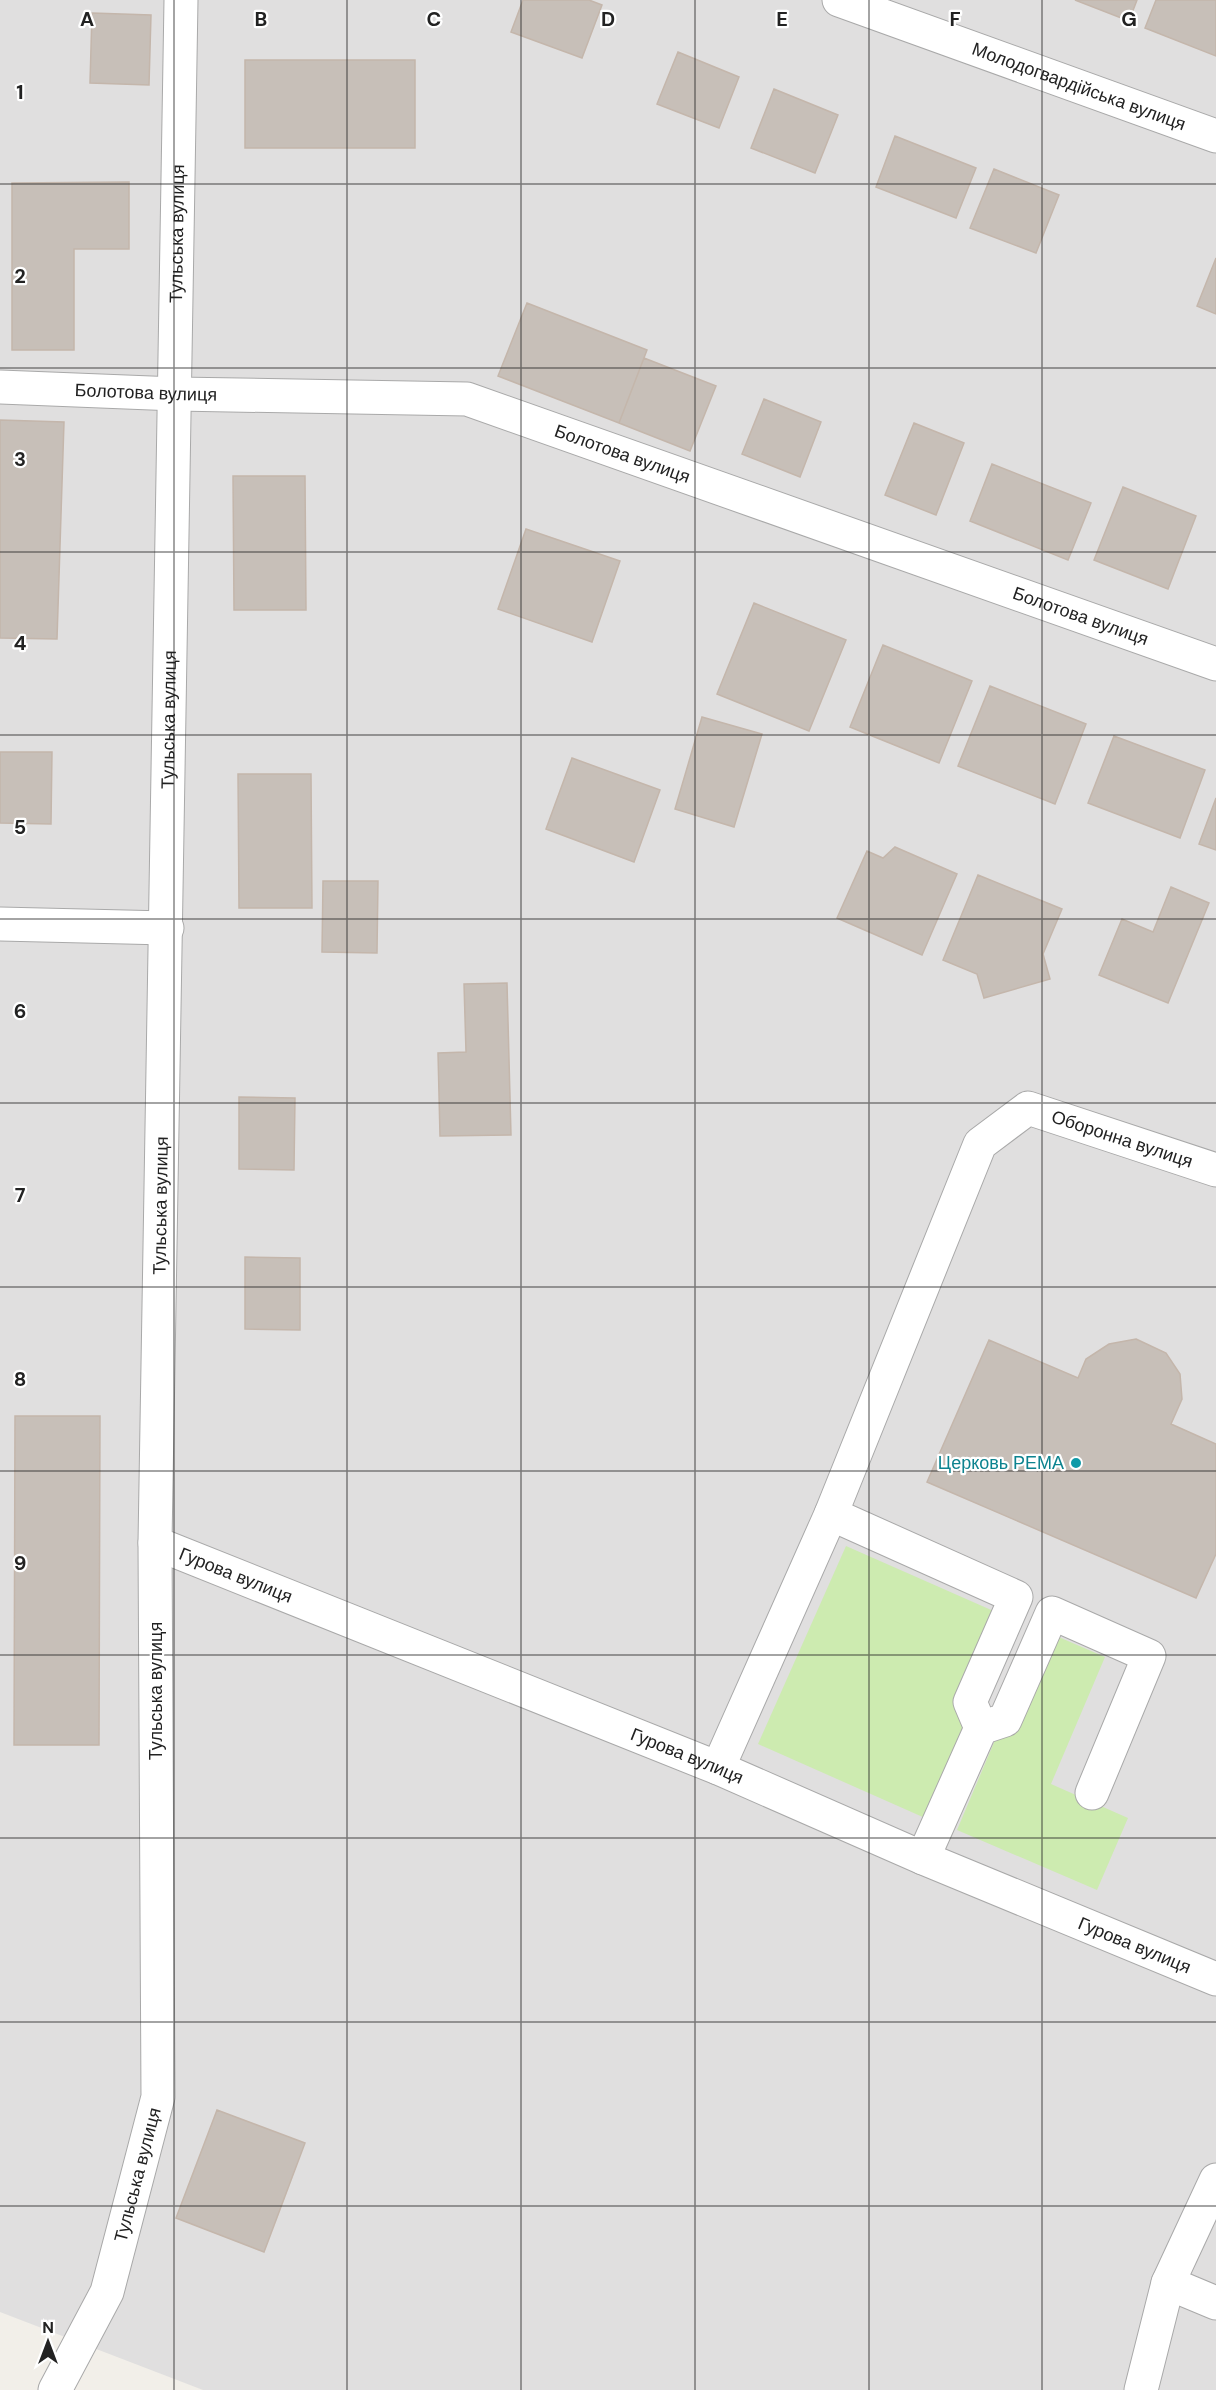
<svg xmlns="http://www.w3.org/2000/svg" width="1216" height="2390" viewBox="0 0 1216 2390" font-family="'DM Sans',sans-serif">
  <rect width="100%" height="100%" fill="#f2efe9"/>
  <path fill="#e0dfdf" d="M0 0H1216V2390H203L0 2312Z"/>
  <path fill="#cdebb0" d="M846 1546 998 1613 964 1730 925 1818 758 1744Z
    M1054 1635 1105 1657 1051 1784 1128 1818 1097 1890 957 1830 995 1740Z"/>
  <path fill="#c7bfb8" stroke="#c4b6ab" stroke-width="1.5" d="M523 0H589L602 5 582 58 511 32Z
    M1075 0H1137L1129 21Z
    M1156 0H1216V56L1145 28Z
    M92 13 151 15 149 85 90 83Z
    M678 52 739 77 719 128 657 104Z
    M245 60H415V148H245Z
    M774 89 838 115 815 173 751 148Z
    M895 136 976 168 956 218 876 187Z
    M994 169 1059 195 1036 253 970 228Z
    M129 182V249H74V350H12V183Z
    M1216 258V314L1197 306Z
    M527 303 647 350 619 423 498 376Z
    M644 358 716 386 690 451 619 423Z
    M764 399 821 422 800 477 742 454Z
    M0 420 64 422 57 639 0 638Z
    M914 423 964 443 936 515 885 495Z
    M992 464 1091 503 1068 560 970 521Z
    M233 476H305L306 610H234Z
    M1123 487 1196 516 1168 589 1094 560Z
    M526 529 620 561 592 642 498 609Z
    M754 603 846 640 809 731 717 694Z
    M883 645 972 681 939 763 850 727Z
    M990 686 1086 724 1055 804 958 766Z
    M702 717 762 734 734 827 675 809Z
    M1114 736 1205 770 1180 838 1088 803Z
    M0 752H52L51 824 0 823Z
    M572 758 660 790 634 862 546 829Z
    M238 774H311L312 908H239Z
    M1216 798V850L1199 844Z
    M895 847 957 874 922 955 837 918 867 851 883 858Z
    M978 875 1062 909 1043 954 1050 979 984 998 977 974 943 960Z
    M323 881H378L377 953 322 952Z
    M1171 887 1209 903 1168 1003 1099 975 1122 919 1153 932Z
    M507 983 511 1135 440 1136 438 1053 466 1052 464 984Z
    M239 1097 295 1098 294 1170 239 1169Z
    M245 1257 300 1258V1330L245 1329Z
    M1136 1339 1166 1353 1180 1374 1182 1399 1171 1424 1216 1444V1554L1196 1598 927 1482 989 1340 1078 1378 1086 1359 1109 1344Z
    M15 1416H100L99 1745H14Z
    M217 2110 305 2143 264 2252 176 2218Z"/>
  <g fill="none" stroke-linecap="round" stroke-linejoin="round">
    <defs>
      <g id="minor">
        <path id="s1" d="M839 0 1216 136"/>
        <path id="s2" d="M0 387 176 394 467 399 1216 664"/>
        <path d="M0 924 167 928"/>
        <path d="M831 1514 1016 1597 970 1702 981 1728"/>
        <path id="s3" d="M155 1543 718 1768 923 1858 1216 1979"/>
        <path id="s4" d="M718 1768 831 1514 980 1144 1028 1108 1216 1170"/>
        <path d="M923 1858 981 1728 1005 1720 1052 1613 1149 1656 1092 1793"/>
        <path d="M1168 2283 1216 2303"/>
        <path id="s5" d="M55 2390 107 2292 158 2097 155 1543 181 0"/>
        <path d="M1141 2390 1168 2283 1216 2180"/>
      </g>
    </defs>
    <use href="#minor" stroke="#a9a9a9" stroke-width="35"/>
    <use href="#minor" stroke="#fff" stroke-width="33"/>
  </g>
  <path fill="none" stroke="#222" stroke-width="1.5" stroke-opacity="0.55" d="M174 0V2390M347 0V2390M521 0V2390M695 0V2390M869 0V2390M1042 0V2390M0 184H1216M0 368H1216M0 552H1216M0 735H1216M0 919H1216M0 1103H1216M0 1287H1216M0 1471H1216M0 1655H1216M0 1838H1216M0 2022H1216M0 2206H1216"/>
  <circle fill="#0f9aa8" stroke="#fff" stroke-width="2" cx="1076" cy="1463" r="6"/>
  <g text-anchor="middle" stroke-width="4.5" stroke-linejoin="round" paint-order="stroke">
    <g font-size="18" fill="#222" stroke="#fff">
      <text dy="6" stroke="none"><textPath href="#s1" startOffset="255">Молодогвардійська вулиця</textPath></text>
      <text dy="6" stroke="none"><textPath href="#s5" startOffset="2176">Тульська вулиця</textPath></text>
      <text dy="6" stroke="none"><textPath href="#s2" startOffset="146">Болотова вулиця</textPath></text>
      <text dy="6" stroke="none"><textPath href="#s2" startOffset="632">Болотова вулиця</textPath></text>
      <text dy="6" stroke="none"><textPath href="#s2" startOffset="1118">Болотова вулиця</textPath></text>
      <text dy="6" stroke="none"><textPath href="#s5" startOffset="1690">Тульська вулиця</textPath></text>
      <text dy="6" stroke="none"><textPath href="#s4" startOffset="836">Оборонна вулиця</textPath></text>
      <text dy="6" stroke="none"><textPath href="#s5" startOffset="1204">Тульська вулиця</textPath></text>
      <text dy="6" stroke="none"><textPath href="#s3" startOffset="87">Гурова вулиця</textPath></text>
      <text transform="translate(156 1691) rotate(-90)" y="6">Тульська вулиця</text>
      <text dy="6" stroke="none"><textPath href="#s3" startOffset="573">Гурова вулиця</textPath></text>
      <text dy="6" stroke="none"><textPath href="#s3" startOffset="1059">Гурова вулиця</textPath></text>
      <text dy="6" stroke="none"><textPath href="#s5" startOffset="232">Тульська вулиця</textPath></text>
    </g>
    <g font-size="18" fill="#0d838f" stroke="#fff" text-anchor="end">
      <text x="1064" y="1469">Церковь РЕМА</text>
    </g>
  </g>
  <g font-size="20" text-anchor="middle" font-weight="bold" fill="#222" stroke="#fff" stroke-width="4.5" stroke-linejoin="round" paint-order="stroke">
    <text x="87" y="26">A</text>
    <text x="261" y="26">B</text>
    <text x="434" y="26">C</text>
    <text x="608" y="26">D</text>
    <text x="782" y="26">E</text>
    <text x="955" y="26">F</text>
    <text x="1129" y="26">G</text>
    <text x="20" y="99">1</text>
    <text x="20" y="283">2</text>
    <text x="20" y="466">3</text>
    <text x="20" y="650">4</text>
    <text x="20" y="834">5</text>
    <text x="20" y="1018">6</text>
    <text x="20" y="1202">7</text>
    <text x="20" y="1386">8</text>
    <text x="20" y="1570">9</text>
  </g>
  <g transform="translate(48 2342)" stroke="#ffffff" stroke-width="4.5" paint-order="stroke">
  <path d="M0-4.5L10 22L0 15L-10 22Z" fill="#222222"/>
  <text y="-9" font-size="16" font-weight="bold" text-anchor="middle" fill="#222222">N</text>
  </g>
</svg>
